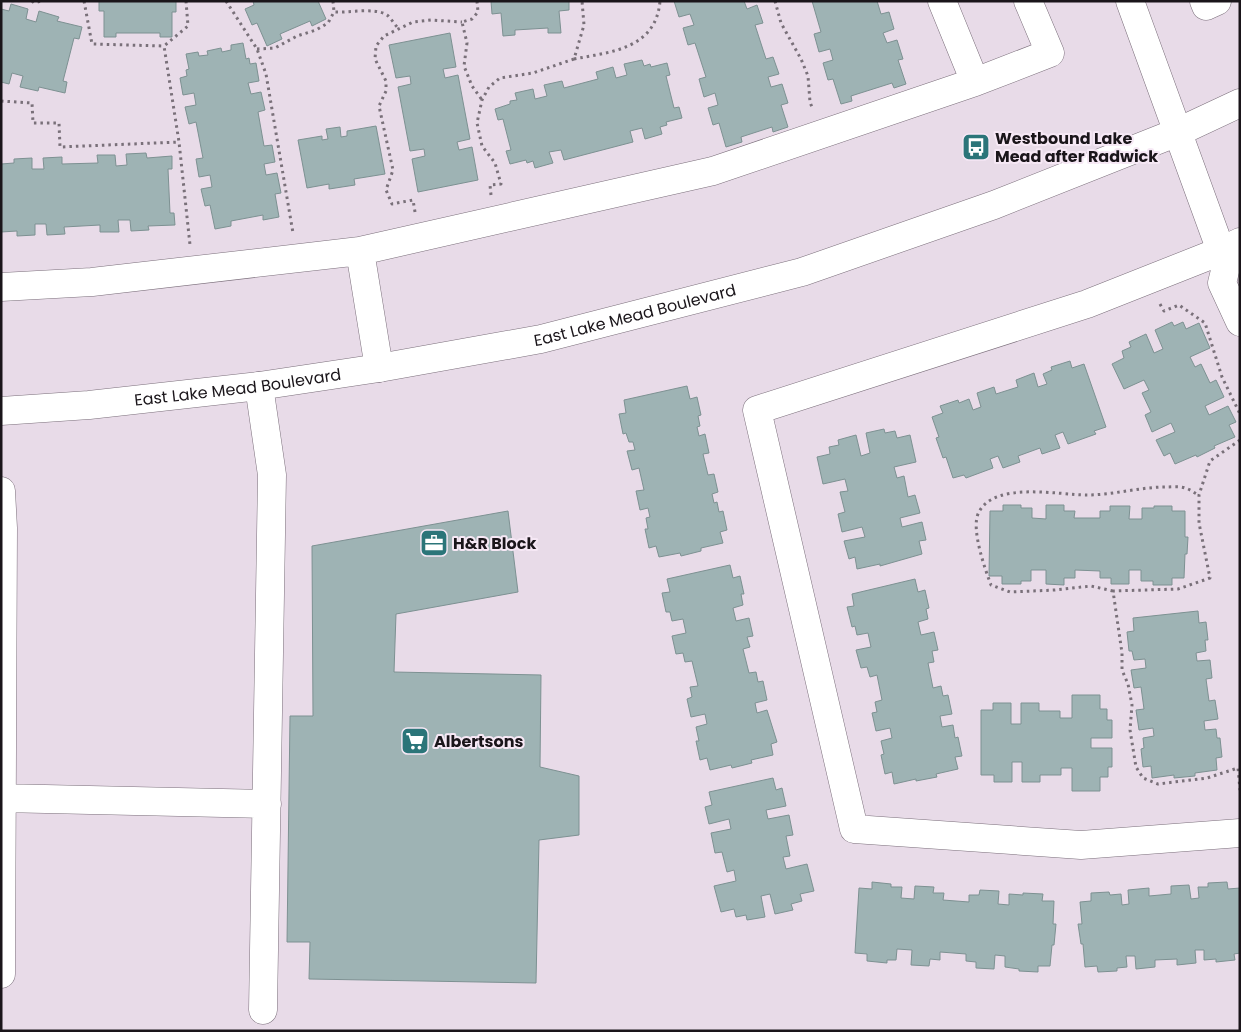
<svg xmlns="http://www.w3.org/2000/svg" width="1241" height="1032" viewBox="0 0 1241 1032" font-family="Poppins,sans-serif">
  <rect width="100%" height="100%" fill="#e8dbe8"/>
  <path fill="#9eb3b4" stroke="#7d9192" d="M99 1H176V12H172V37H160V33H116V37H104V11H99Z
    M253 1H318L326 19 312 26 310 21 280 34 282 39 267 46 257 23 252 25 245 9 254 5Z
    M491 1H569V10L559 11 561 33H548V28L515 30V35L503 36 501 13 492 14Z
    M674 1H744L747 9 757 5 763 23 755 25 766 59 773 57 779 74 768 77 771 87 782 84 788 103 781 105 788 127 773 132 772 127 741 137 742 142 726 147 719 123 713 125 708 108 718 105 715 93 704 97 699 79 706 77 695 43 688 45 683 28 694 25 690 14 679 17Z
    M812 1H877L881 14 889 12 894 29 883 33 887 43 897 40 903 59 898 60 906 84 894 88 892 83 851 96 852 101 841 104 833 79 828 80 823 63 833 60 830 49 819 52 814 34 821 32Z
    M11 4 28 9 26 19 36 22 39 11 59 17 57 21 82 27 79 39 74 38 63 81 67 82 65 93 39 87 38 91 20 87 23 76 12 73 9 84 1 82V9L9 11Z
    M450 33 456 67 443 69 445 78 458 75 470 139 457 142 459 150 472 147 478 180 418 192 412 159 425 156 424 149 410 151 398 87 411 84 410 76 396 78 389 45Z
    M243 43 246 59 249 58 250 64 256 63 259 81 248 83 251 94 261 92 265 110 258 112 264 146 272 145 275 162 264 164 266 175 277 173 281 193 275 194 279 217 263 220V215L231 221V226L215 229 210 205 205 206 201 189 212 187 210 175 199 177 196 159 203 158 196 122 189 124 185 107 196 105 194 93 183 95 180 78 187 76 186 70 189 69 186 54 198 52 199 56 208 55 207 51 221 48 222 52 231 50V45Z
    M642 60 644 66 650 64 651 67 667 63 670 75 666 76 674 108 679 107 682 118 666 122 667 125 660 127 662 134 645 139 642 128 630 131 633 142 564 160 561 150 549 152 553 163 535 168 533 161 527 163 526 160 510 164 506 151 511 150 503 119 498 120 495 109 510 104V101L517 100 515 93 533 89 535 99 547 96 544 85 562 81 564 88 598 79 596 72 613 67 616 78 627 75 624 64Z
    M376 126 385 174 354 179 355 185 329 189V184L307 188 298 140 322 136V140L328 139 326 129 340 127 341 137 347 136V131Z
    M146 153 147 158 172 156V169H168L170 213H174L175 225 148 226 149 230 131 231 130 220H118L119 232H100V225L64 227 65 234 47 235 46 224H35V235L17 236V231L1 232V164L14 163V159L32 158V169H44L43 158 62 157V164L98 163 97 155H115L116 166 127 165 126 154Z
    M1172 322 1174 326 1183 322 1186 329 1199 323 1210 348 1190 357 1195 367 1201 364 1210 383 1216 380 1224 397 1205 406 1209 415 1228 406 1236 422 1229 425 1235 437 1214 446 1215 448 1197 457 1196 455 1175 464 1170 453 1164 456 1156 440 1175 432 1171 423 1152 432 1145 415 1151 412 1142 393 1149 390 1144 380 1124 389 1112 364 1124 358 1122 351 1131 347 1129 342 1146 334 1154 353 1163 349 1155 330Z
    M1070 361 1072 368 1084 364 1106 427 1094 431 1096 434 1068 444 1063 432 1055 435 1060 448 1042 454 1040 448 1018 456 1020 462 1003 468 998 456 990 459 993 468 966 478 964 475 953 478 946 457 943 458 936 438 939 437 932 417 943 413 940 406 958 400 959 403 969 399 973 410 981 407 977 393 994 387 996 394 1018 387 1016 380 1034 373 1038 387 1047 384 1043 374 1052 370 1051 367Z
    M687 386 690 399 697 397 701 415 698 416 700 426 697 427 699 436 705 434 709 453 703 454 708 475 714 474 718 492 712 494 714 503 717 502 719 512 723 511 727 530 720 532 723 543 701 548V551L681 556 680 553 659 557 656 546 649 548 645 529H648L646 518 650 517 648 508 640 510 636 491 644 490 639 468 632 470 627 451 635 450 633 442H629L626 433 623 434 619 414 626 413 624 400Z
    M884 429 885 433 895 431 897 438 910 435 916 462 894 467 897 478 904 476 908 497 915 495 920 513 900 518 902 527 922 522 926 540 919 541 922 554 880 566V564L857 569 855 557 849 559 844 541 865 537 862 527 842 532 838 514 845 512 840 492 848 491 845 479 823 484 817 457 830 454 829 447 839 445 838 440 856 435 861 456 870 453 866 433Z
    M1003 505H1021V508H1032V518L1046 519V505H1064V511H1075L1074 518H1100V511H1110V506H1130L1129 519H1142V508H1154V506H1172V511H1185V537H1188L1187 554H1185L1184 578H1172V585H1153V581H1141V570H1129V584H1111V578H1100V571L1075 570V578H1064V585L1046 584V570H1031V581H1021V584H1002V576H989L990 511H1003Z
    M508 511 518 592 396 614 394 672 541 675 540 767 579 776V835L539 840 536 983 309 979 310 942H287L290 716H313L312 546Z
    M730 565 733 578 740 576 744 594H741L743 605 733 608 736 621 749 618 753 636 747 637 750 647 743 649 749 673 756 672 758 682 763 681 767 700 755 703 757 713 767 710 777 742 771 744 773 755 751 760 752 763 732 768 731 765 710 770 707 758 700 760 696 741H699L696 727 707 724 705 714 691 717 687 699 692 697 690 687 698 686 692 661 685 662 683 653 676 654 672 636 686 633 683 619 672 621 670 612H666L662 593 670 592 667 579Z
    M915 579 918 592 925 590 929 608 926 609 928 619 918 622 921 635 934 632 938 650 932 651 934 662 928 663 933 688 941 686 943 696 948 695 952 714 940 716 942 727 953 725 955 738 958 737 962 756 955 757 958 769 936 774 937 777 916 781V779L894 784 892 772 885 774 881 755 884 754 881 741 892 738 890 728 876 731 872 713 877 712 875 702 882 700 877 675 870 677 867 667 861 668 856 650 871 647 868 633 857 635 855 626 852 627 847 607 854 606 852 594Z
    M1198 611 1199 623 1206 622 1208 640H1205L1206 651 1196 653 1197 661 1210 660 1212 678 1206 679 1209 701 1215 700 1218 719 1204 721 1205 730 1216 729 1217 738H1220L1222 757 1216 758 1217 770 1195 773V776L1174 778V775L1152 778 1151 766 1143 767 1141 749 1144 748 1143 738 1154 736 1153 728 1139 730 1136 710 1144 709 1141 687 1134 688 1131 670 1146 668 1145 659 1134 660 1132 651H1129L1127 632 1134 631 1133 618Z
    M1072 695H1100V709H1107V720H1112V738H1091V748H1112V767H1108V777H1100V791H1072V768H1061V775H1040V782H1022V762H1012V782H994V775H981V710H993V703H1011V724H1021V703H1039V711H1060V718H1072Z
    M773 778 776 790 782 788 786 806 766 810 768 819 789 815 793 835 786 836 790 856 783 857 786 869 807 864 814 891 800 894 802 901 791 904 793 910 775 914 770 894 761 896 765 917 747 920 746 915 736 917 734 909 721 912 714 886 736 881 734 870 727 872 722 852 715 853 711 833 731 829 729 819 709 824 705 807 712 805 709 792Z
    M872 882 891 884V887H902L901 898 914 899 915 886 934 887 933 893H944L943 900 969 902V895H979L980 890 999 891 998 904 1009 905V894L1023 895V893L1043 894 1042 901H1054L1053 924H1056L1054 945H1052L1050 966H1038V972L1019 971V969L1005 967V956L995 955 994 969 976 968V962L966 961V954L940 952V960L930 959 929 966 911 965 912 950 897 949 896 960H887V963L867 961V954L855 953 859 888 872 889Z
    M1227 882 1228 889 1240 888V953L1234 954 1235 960 1216 962V959L1204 960V950H1195L1196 963 1177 965V959L1155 960V967L1136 969 1135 956H1126L1127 967 1117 968V971L1098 972 1097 966 1085 967 1083 944H1081L1078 924H1082L1080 902 1091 901V893L1109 892 1110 895 1121 894 1122 905 1129 904 1128 890 1149 888V896L1171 894V886L1189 885 1191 899 1199 898 1198 887H1208V883Z"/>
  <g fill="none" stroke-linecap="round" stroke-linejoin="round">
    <defs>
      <path id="minor" d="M1130 1 1221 251 1227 263 1222 283 1240 322
        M1204 1 1206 6 1217 1
        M975 82 1050 53 1028 1
        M1240 242 1221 251 1087 304 757 410 854 829 1081 845 1240 833
        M360 251 379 368
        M1 287 92 282 360 251 713 171 975 82 942 1
        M259 386 272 475 263 1010
        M1 491 3 528 1 974
        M1 798 267 804"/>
      <g id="major">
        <path id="s1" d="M1 411 89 405 259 386 379 368 541 339 802 272 994 205 1178 132 1240 103"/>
      </g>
    </defs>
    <use href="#minor" stroke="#7b6f7b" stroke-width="29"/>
    <use href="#major" stroke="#7b6f7b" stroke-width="29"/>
    <path stroke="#797079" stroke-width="3" stroke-dasharray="2.5 4" stroke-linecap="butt" d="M32 1 34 3 41 1
      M84 1 92 44 164 46
      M186 1 188 26 164 46 179 142 190 245
      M226 1 257 49 266 74 293 233
      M333 1 334 12
      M477 1 478 12 472 19 462 22 467 43 464 66 472 86 482 100
      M775 1 781 23 801 59 808 76 810 102 813 110
      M257 49 275 48 297 36 316 30 328 23 334 12C349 13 374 7 387 15 391 18 394 24 398 28
      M574 59C611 52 656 49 660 1
      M1 101 32 103 33 123H59L60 147 179 142
      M491 195 490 185 501 184 495 163 482 146 477 123 482 100 489 87 500 78 533 73 574 59 584 25 582 1
      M415 212 413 200 392 204 386 190 393 170 379 106 386 91V81L375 59 376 46 384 36 413 22 431 20 462 22
      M1160 304 1164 311 1179 305 1205 323 1222 377 1240 414
      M1240 440 1210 461 1199 495V523L1210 578 1178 589 1113 591 1122 653V670L1128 684 1132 705 1130 730 1136 767 1143 778 1158 784 1207 778 1238 768 1240 790
      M1113 591 1091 586 1055 590 1010 592 991 585C985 569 970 527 979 512 995 481 1059 495 1087 495 1113 495 1140 487 1166 487 1172 487 1180 486 1185 488 1190 489 1194 493 1199 495"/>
    <use href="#minor" stroke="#fff" stroke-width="28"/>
    <use href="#major" stroke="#fff" stroke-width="28"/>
  </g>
  <defs>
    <symbol id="bus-square" viewBox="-11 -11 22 22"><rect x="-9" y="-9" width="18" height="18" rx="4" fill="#2b7579" stroke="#f6e8f5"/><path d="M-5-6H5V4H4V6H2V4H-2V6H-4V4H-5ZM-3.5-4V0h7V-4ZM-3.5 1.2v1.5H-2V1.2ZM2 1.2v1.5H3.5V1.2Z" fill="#fff"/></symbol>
    <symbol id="office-square" viewBox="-11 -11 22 22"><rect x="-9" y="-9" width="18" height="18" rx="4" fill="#2b7579" stroke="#f6e8f5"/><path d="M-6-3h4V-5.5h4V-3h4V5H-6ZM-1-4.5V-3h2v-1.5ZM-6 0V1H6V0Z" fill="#fff"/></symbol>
    <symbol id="supermarket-square" viewBox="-11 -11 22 22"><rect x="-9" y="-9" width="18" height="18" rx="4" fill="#2b7579" stroke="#f6e8f5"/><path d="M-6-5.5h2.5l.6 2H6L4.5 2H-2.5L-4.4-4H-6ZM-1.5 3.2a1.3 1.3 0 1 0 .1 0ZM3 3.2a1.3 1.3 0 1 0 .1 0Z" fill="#fff"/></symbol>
  </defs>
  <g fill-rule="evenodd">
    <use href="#bus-square" x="960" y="131" width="32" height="32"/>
    <use href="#office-square" x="418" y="527" width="32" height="32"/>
    <use href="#supermarket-square" x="399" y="725" width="32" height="32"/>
  </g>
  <g text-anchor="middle" stroke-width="4" stroke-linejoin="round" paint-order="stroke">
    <g font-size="16" font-weight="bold" fill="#1a151a" stroke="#f6e8f5" text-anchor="start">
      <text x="995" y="144">Westbound Lake<tspan x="995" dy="18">Mead after Radwick</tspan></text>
      <text x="453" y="549">H&amp;R Block</text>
      <text x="434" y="747">Albertsons</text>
    </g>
    <g font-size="16" fill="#1a151a" stroke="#f6e8f5">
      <text dy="6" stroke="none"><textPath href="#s1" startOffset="642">East Lake Mead Boulevard</textPath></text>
      <text dy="6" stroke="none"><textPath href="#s1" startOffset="238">East Lake Mead Boulevard</textPath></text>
    </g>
  </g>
  <rect width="1241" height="1032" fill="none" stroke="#1a151a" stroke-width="5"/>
</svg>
